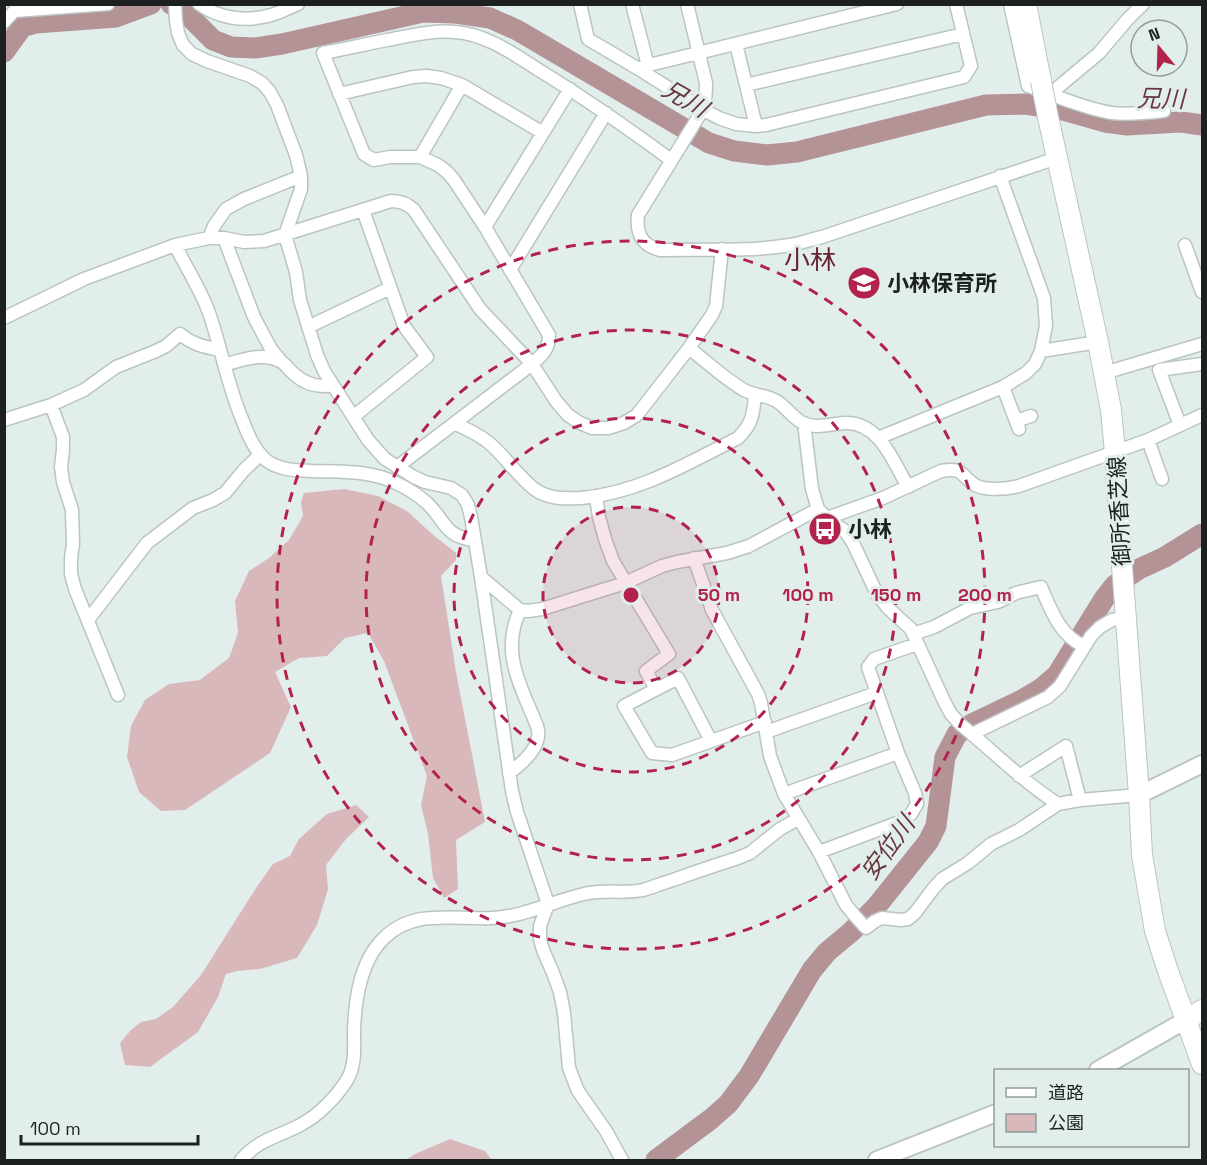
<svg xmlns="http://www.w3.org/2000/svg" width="1207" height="1165" viewBox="0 0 1207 1165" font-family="'Space Grotesk','Noto Sans JP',sans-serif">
  <rect width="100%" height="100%" fill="#e2eeeb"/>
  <path fill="#d8b8bb" d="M344 489 378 496 407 511 432 534 456 553V560L441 576 456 672 485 822 456 840 458 889 444 898 433 878 428 834 421 805 427 776 384 661 368 633 345 638 327 656 299 658 275 672 291 707 270 753 185 810 161 811 139 792 127 757 131 726 145 700 169 684 200 680 229 658 238 633 235 601 249 571 269 558 289 540 303 516 301 502 304 493Z
    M356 805 369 817 346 839 326 865 328 889 317 925 297 958 260 969 237 971 226 974 218 997 198 1032 150 1067 125 1065 120 1043 131 1030 141 1022 156 1019 173 1007 201 975 256 888 273 864 290 856 299 839 327 814Z
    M450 1139 485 1151 492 1160H405L415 1154Z"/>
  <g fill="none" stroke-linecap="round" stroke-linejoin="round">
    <path stroke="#b49396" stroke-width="21" d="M171 4 184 11 213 40 231 47 255 48 282 44 423 12 455 13 490 18 517 30 709 143 734 151 767 155 797 152 986 105 1025 104 1059 109 1105 122 1127 125 1181 122 1202 125
      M4 52 22 27 36 23 116 17 151 4
      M656 1160 711 1119 728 1104 749 1076 812 970 827 952 851 932 876 907 928 842 936 826 945 757 957 734 972 724 1022 700 1042 688 1057 675 1104 599 1115 585 1139 569 1165 557 1202 534"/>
    <defs>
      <path id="street" d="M175 4 176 21 178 33 183 45 192 54 207 61 250 76 262 83 270 92 277 105 296 155 301 176V189L285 235 296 272 300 300 317 355 324 371 368 440 385 459 414 477 425 482 451 488 462 495 468 505 471 517 481 577 512 791 517 812 548 904 540 926V939L543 950 553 973 560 992 564 1013 569 1068 578 1091 606 1131 622 1160
        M199 4C218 18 244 22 267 16 278 14 288 8 298 4
        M580 4 588 39 637 68 897 4
        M632 4 648 66
        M687 4 706 83C706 96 705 106 699 116L638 215C636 233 641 245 660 250 701 249 750 252 790 245 801 243 812 239 822 237L1057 158
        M1010 4 1028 86C1053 95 1086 109 1112 113 1129 115 1147 113 1164 111
        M15 11 108 4
        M4 22 19 6
        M736 44 756 126 766 125 964 77 971 66 956 4
        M637 68 702 109 719 118 736 124 756 126
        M746 85 963 34
        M339 94 413 77 427 76 441 78 462 85 543 133
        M1050 94 1099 53 1127 20 1143 4
        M420 157 462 85
        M485 227 570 89
        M209 238 214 226 226 209 244 199 301 176
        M224 238 254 317 271 349 281 361
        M175 245C186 267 199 287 208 310 221 346 227 384 242 419 247 432 252 445 261 455 266 461 272 465 280 467 289 471 301 470 311 471 340 472 370 470 396 483 407 488 418 495 427 503 446 521 444 537 475 540
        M1185 245 1202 292
        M510 270 606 113
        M4 318 84 279 175 245 209 238H224L244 242 264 241 391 201C400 201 407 203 414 210L480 309 532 364 556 401 568 415 580 423 592 428H608L624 423 637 415 689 348 712 315 716 306 722 249
        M308 327 390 288
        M689 348C707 362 725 379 744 390 755 396 768 395 778 402 787 408 793 418 803 423 816 429 830 424 844 423 879 421 893 461 908 487
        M1041 351 1098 342
        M224 365C242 360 261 352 280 361 285 363 289 370 294 374 305 384 319 388 333 385
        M1104 373 1202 344
        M1003 387 1019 429
        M51 405 63 437V450L61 467 63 482 72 510 73 544 71 558V574L75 589 118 695
        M353 417 427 357 404 326 363 210
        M4 420 51 405 84 390 116 367 156 351 166 346 180 334C192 344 204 347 220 350
        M1016 421 1031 416
        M804 423 812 489 818 509 827 518 845 531 853 543 877 594 888 608 911 629 944 701 951 714 960 724C993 751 1022 781 1058 804
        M456 424C467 429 478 434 488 442 504 455 516 474 533 488 547 499 564 499 581 498 639 493 688 463 738 438 753 423 753 415 755 395
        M1180 425 1159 370 1202 364
        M878 438 1003 387 1026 373 1035 364 1041 351 1046 326 1044 298 1000 176
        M1148 440 1162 479
        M397 467 532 364C542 355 549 350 549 335L485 227 454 180 447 172 438 165 420 157H390L374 160 364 154 323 53C345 49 366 44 387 40 409 36 432 30 455 32 487 34 515 55 542 72 586 99 629 129 671 160
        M596 496 599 517 605 539 613 561 669 654 646 671 656 689
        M827 518 883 498 941 471C965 467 959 475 975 485 985 491 1007 489 1019 486L1148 440 1202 415
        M694 558 712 610 758 694 761 703 770 756 784 794 819 852 846 905 855 916 866 928 875 921 882 918 901 920 908 919 915 913 933 889 942 879 968 863 991 844 1019 830 1058 804 1080 800 1139 795
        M481 577 520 610 528 611 542 609 625 583 662 566 677 562 727 553 749 546 818 509
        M88 620 147 543 193 508 213 500 225 493 244 470 260 455
        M913 634 934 627 970 608 998 602 1016 593 1041 587C1051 610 1060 636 1084 646
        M766 732 876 693
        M972 734 1048 697 1060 686 1091 636 1100 627 1112 620 1125 618
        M711 741 678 678 624 706 652 753 672 755 765 722
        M509 773C520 765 536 752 538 737 539 733 538 730 537 726 521 686 500 653 520 610
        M1019 776 1066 746 1080 800
        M784 794 898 753
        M819 852 902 821 911 814 917 804 915 793 898 753 868 667 874 659 917 644
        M241 1160C260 1138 279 1137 302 1124 319 1115 337 1096 347 1080 356 1065 354 1047 354 1031 355 999 360 961 384 938 414 908 455 920 492 918 524 917 553 901 584 894 604 889 624 894 643 890 653 887 663 883 673 880 695 872 716 865 738 858L750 853 780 829 798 819"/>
      <path id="secondary" d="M1139 795 1202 764
        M1098 1070 1186 1020
        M877 1160 996 1113"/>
      <path id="primary" d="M1026 4 1041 81
        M1048 117 1098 342 1111 410 1115 452 1122 566 1139 795 1142 855 1155 931 1168 971 1202 1064
        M1186 1020 1202 1010"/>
    </defs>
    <use href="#street" stroke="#bac5c3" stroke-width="15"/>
    <use href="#secondary" stroke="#bac5c3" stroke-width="20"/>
    <use href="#primary" stroke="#bac5c3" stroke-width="22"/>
    <use href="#street" stroke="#fff" stroke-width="12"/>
    <use href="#secondary" stroke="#fff" stroke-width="16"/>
    <use href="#primary" stroke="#fff" stroke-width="20"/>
    <defs>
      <path id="primary-bridge" d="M1041 81 1048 117"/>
    </defs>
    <use href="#primary-bridge" stroke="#bac5c3" stroke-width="22" stroke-linecap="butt"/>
    <use href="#primary-bridge" stroke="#fff" stroke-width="20"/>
  </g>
  <circle cx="631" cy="595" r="88" fill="#b3224a" fill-opacity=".12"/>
  <g fill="none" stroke="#b3224a" stroke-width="3" stroke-dasharray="10 8">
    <circle cx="631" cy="595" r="88"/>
    <circle cx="631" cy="595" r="177"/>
    <circle cx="631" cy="595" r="265"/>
    <circle cx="631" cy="595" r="354"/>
  </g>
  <defs>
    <symbol id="school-disc" viewBox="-11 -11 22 22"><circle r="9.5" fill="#b3224a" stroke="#e2eeeb"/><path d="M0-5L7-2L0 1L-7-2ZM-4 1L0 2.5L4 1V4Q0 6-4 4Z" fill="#fff"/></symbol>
    <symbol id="bus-disc" viewBox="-11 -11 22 22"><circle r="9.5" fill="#b3224a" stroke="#e2eeeb"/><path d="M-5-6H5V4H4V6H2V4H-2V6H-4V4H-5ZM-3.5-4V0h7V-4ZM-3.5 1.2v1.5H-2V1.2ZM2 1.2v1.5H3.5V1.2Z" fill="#fff"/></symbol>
  </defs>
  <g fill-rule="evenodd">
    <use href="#school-disc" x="845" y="264" width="38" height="38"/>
    <use href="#bus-disc" x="806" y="510" width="38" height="38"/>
  </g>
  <g text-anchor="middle" stroke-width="6" stroke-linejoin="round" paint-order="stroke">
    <g font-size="22" font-weight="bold" fill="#1c201f" stroke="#e2eeeb" text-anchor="start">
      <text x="887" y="291">小林保育所</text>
      <text x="848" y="537">小林</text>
    </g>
    <g font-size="22" fill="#1c201f" stroke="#e2eeeb">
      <text transform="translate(1119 511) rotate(-93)" y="8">御所香芝線</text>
    </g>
    <g font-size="24" font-style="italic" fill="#67363d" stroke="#e2eeeb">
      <text transform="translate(685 99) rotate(30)" y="8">兄川</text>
      <text transform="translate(1161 99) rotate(1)" y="8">兄川</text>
      <text transform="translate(888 848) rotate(-54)" y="8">安位川</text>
    </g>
    <g font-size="26" fill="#682230" stroke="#e2eeeb">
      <text x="810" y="269">小林</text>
    </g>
  </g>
  <circle cx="631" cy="595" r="9" fill="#b3224a" stroke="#e2eeeb" stroke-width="3"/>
  <g font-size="18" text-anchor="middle" font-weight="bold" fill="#b3224a" stroke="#e2eeeb" stroke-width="6" stroke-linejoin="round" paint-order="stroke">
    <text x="719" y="601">50 m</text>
    <text x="808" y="601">100 m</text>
    <text x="896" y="601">150 m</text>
    <text x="985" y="601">200 m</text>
  </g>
  <rect width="1207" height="1165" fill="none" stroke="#1c201f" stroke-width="12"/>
  <rect x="994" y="1069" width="195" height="78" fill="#e2eeeb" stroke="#939c99" stroke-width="1.5"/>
  <rect x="1006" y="1088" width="30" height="9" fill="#ffffff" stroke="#939c99" stroke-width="1.5"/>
  <text x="1048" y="1099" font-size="18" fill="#1c201f">道路</text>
  <rect x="1006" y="1114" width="30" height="18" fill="#d8b8bb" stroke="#939c99" stroke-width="1.5"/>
  <text x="1048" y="1129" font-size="18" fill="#1c201f">公園</text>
  <g transform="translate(1159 48) rotate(341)"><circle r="28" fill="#e2eeeb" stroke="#939c99" stroke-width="1.5"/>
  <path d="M0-4.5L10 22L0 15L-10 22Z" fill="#b3224a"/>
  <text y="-9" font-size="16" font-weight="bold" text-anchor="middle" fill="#1c201f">N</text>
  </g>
  <path d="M21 1135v9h177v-9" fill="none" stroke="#1c201f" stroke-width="3"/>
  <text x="30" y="1135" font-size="18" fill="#1c201f" stroke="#e2eeeb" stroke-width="4.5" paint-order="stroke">100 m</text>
</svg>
